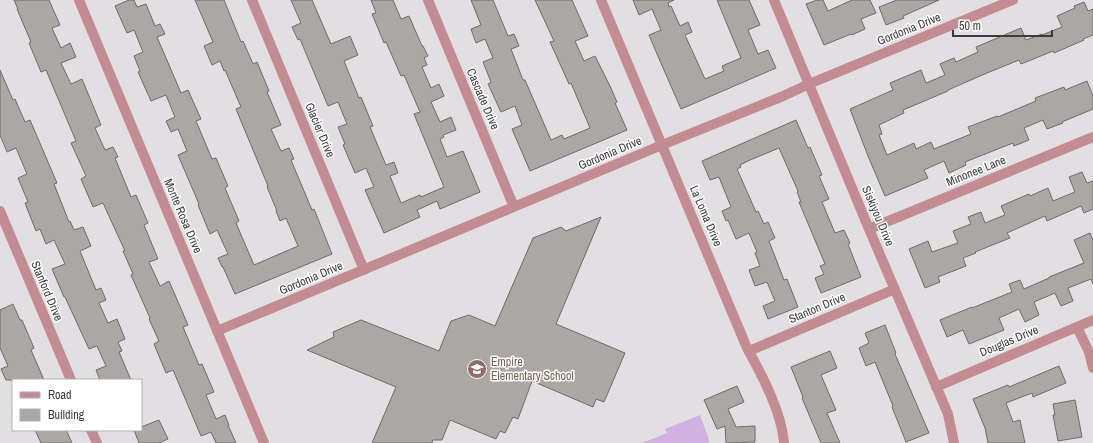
<svg xmlns="http://www.w3.org/2000/svg" width="1093" height="443" viewBox="0 0 1093 443" font-family="'Archivo Narrow',sans-serif">
  <rect width="100%" height="100%" fill="#e1dfe2"/>
  <path fill="#d1b0e2" d="M700 415 708 437 709 443H642L667 433 665 429Z"/>
  <path fill="#aba7a5" stroke="#6e6b69" d="M14 0H49L60 25 52 28 61 48 70 43 76 57 61 63 71 84 82 79 101 125 95 128 105 150 113 147 118 157 115 158 131 197 136 195 148 223 144 225 158 259 149 262 160 286 169 281 188 325 183 327 199 365 202 364 214 392 206 395 216 419 225 415 229 425H228L236 443H216L211 432 201 436 173 370 166 373 154 344 159 341 149 319 150 318 131 275 133 274 123 251H125L103 203 93 207 81 179 86 176 71 143 76 141 46 70 41 72 29 43 31 42 17 9H18Z
    M129 0H134L137 7 146 4 155 26 160 24 165 34 157 37 181 93 188 90 201 119 196 121 212 159 216 158 228 186 225 188 239 221 236 223 254 265 298 246 286 218 280 221 276 211H277L267 187 268 186 236 109 241 107 225 70 224 71 220 61 212 65 204 46 213 42 195 0H224L241 42 243 41 253 64 257 62 269 91 267 92 281 125 271 129 281 151 289 148 294 159 291 160 312 210 314 209 332 254 235 294 223 267H222L218 258 228 254 217 230 210 234 198 205 199 204 178 155 187 151 178 129 171 132 166 121 175 117 166 95 151 101 138 72 140 71 134 56 143 52 134 30 127 33 115 6Z
    M291 0H312L331 44 350 36 358 55 344 61 359 98 361 97 373 126 370 127 386 165 394 162 398 173 390 176 401 203 420 195 421 197 444 187 414 114 420 112 404 75 401 76 386 42 384 43 372 14 376 13 371 0H393L401 19 409 16 422 46H423L428 56 424 58 427 65 422 67 431 88 439 84 444 96 431 102 440 122 451 117 456 130 443 135 444 137 440 139 447 157 463 151 480 192 440 209 437 201 417 210 420 217 384 233 365 190 374 187 366 168 355 173 343 145 345 144 338 127 347 124 338 102 328 106 300 39 298 40 292 27 301 23Z
    M471 0H493L508 36 514 34 519 46 511 49 523 80H525L551 140 562 135 564 139 590 128 571 83 569 84 550 42 554 41 535 0H572L588 36 575 41 584 61 595 56 610 86 617 102 615 103 627 130 530 171 512 129 522 125 515 106 501 112 488 84 491 82 483 62 493 58 485 39 476 43 471 29 481 25Z
    M633 0H674L668 3 669 7 671 6 680 26 688 22 692 32 685 35 705 79 724 71 722 66 741 58 717 0H749L760 25 748 30 758 54 768 50 776 68 681 109 657 54 649 35 661 30 652 9 639 15Z
    M817 0H823L828 11 852 0H870L876 13 861 19 865 29 852 35 851 34 824 45 806 4Z
    M897 0H939L903 16 904 18 886 25 879 7Z
    M1084 2 1088 11 1093 9V35L1083 39 1084 40 1054 53 1053 51 1021 64 1019 60 987 73 948 90V91L903 110 904 113 879 125 882 134 879 135 887 155 914 143 916 149 931 142 934 149 971 134 968 127 997 116 998 117 1036 101 1035 98 1064 87 1065 90 1087 81 1093 96V109L1062 122 1063 123 1047 129 1043 120 1024 128 1029 140 1014 146 1013 143 965 162 966 165 949 173 944 161 924 170 928 178 885 196 868 156 850 109 893 90 890 83 921 70 926 83 945 75 940 64 954 58 956 62 978 52 976 47 1021 28 1026 40 1042 34V35L1062 27 1057 16 1075 8 1074 6Z
    M0 70 13 100 15 99 25 122 30 120 57 183 54 184 69 222 70 221 74 230 83 227 91 246 80 251 96 290 101 288 106 300 99 303 108 323 117 319 125 339 118 342 122 351 119 352 131 380H100L96 370 106 366 97 346 89 349 65 297H64L52 269 65 264 54 240 46 244 40 229 36 231 25 203 28 202 18 178 27 174 16 148 7 152 0 135Z
    M796 120 808 148 810 147 822 175 819 176 829 199 822 202 835 233 844 230 850 243 848 244 861 277 821 293 815 278 824 274 820 266 825 264 799 202H801L797 192 798 191 779 148 750 160 740 165 741 167 737 169 756 212 758 211 764 224 768 222 775 238 769 241 784 280 787 279 798 307 768 319 763 306 775 301 767 282 755 286 749 270 760 266 755 253 757 252 749 233 736 239 728 220 726 221 722 211 731 207 719 177 710 180 702 161Z
    M1082 172 1087 183 1093 181V209L1084 213 1081 206 1047 221 1045 216 1007 233 1010 238 975 252 976 253 963 258 966 266 938 277 940 282 925 288 909 249 928 241 932 252 958 243 953 231 971 224 968 217 981 212 985 223 1005 215 1001 206 1029 194 1030 196 1048 188 1053 201 1075 192 1069 177Z
    M601 217 556 324 625 353 604 402 596 399 593 407 532 381 518 419 513 417 505 433 500 431 496 439 450 420 442 440H433L432 443H372L396 387 307 350 334 337 333 332 361 320 439 351 451 321 469 315 495 326 533 238 561 227 566 231Z
    M1090 233 1093 240V284L1091 279 1068 288 1073 301 1061 306 1055 293 1034 302 1039 315 1025 322 1019 309 999 318 1004 330 969 344 963 330 947 337 940 320 972 307V308L1012 292 1009 284 1020 280 1024 289 1049 278V277L1084 263 1074 240Z
    M13 304 20 320H22L34 348 31 350 44 380H6L1 369 8 366 0 348V310Z
    M885 325 896 353 895 354 929 433 906 442 892 407 893 406 875 362 866 366 859 348 869 343 865 333Z
    M830 351 837 368 821 375 836 410 827 413 840 443H821L802 398 803 397 791 367Z
    M1059 366 1066 383 1033 397 1032 393 1006 403 1013 422 1020 420 1025 443H988L985 428 973 399 1008 385 1009 387Z
    M737 386 744 402 728 409 736 427 755 426V442L726 443 725 426 717 429 704 400Z
    M1075 400 1082 437 1058 441 1053 415H1055L1053 404Z
    M159 420 168 439 159 443H139L134 430H141V427Z
    M35 430H66L72 443H41Z"/>
  <g fill="none" stroke-linecap="round" stroke-linejoin="round">
    <path stroke="#c38c92" stroke-width="10" d="M79 0 264 443
      M252 0 364 270
      M428 0 514 207
      M601 0 747 348C762 375 782 413 784 443
      M774 0 869 229 948 414 954 443
      M0 211 71 380
      M869 229 1093 137
      M1077 327 1089 352 1093 368
      M217 331 662 145 781 97 809 84 1013 0
      M749 351 895 289
      M936 387 1093 320
      M91 430 97 443"/>
  </g>
  <defs>
    <symbol id="school-disc" viewBox="-11 -11 22 22"><circle r="9.5" fill="#8d6e63" stroke="#fff"/><path d="M0-5L7-2L0 1L-7-2ZM-4 1L0 2.5L4 1V4Q0 6-4 4Z" fill="#fff"/></symbol>
  </defs>
  <g fill-rule="evenodd">
    <use href="#school-disc" x="466" y="358" width="22" height="22"/>
  </g>
  <g text-anchor="middle" stroke-width="3" stroke-linejoin="round" paint-order="stroke">
    <g font-size="12" fill="#3b3a3c" stroke="#fff">
      <text transform="translate(909 29) rotate(-22)" y="4">Gordonia Drive</text>
      <text transform="translate(483 99) rotate(67)" y="4">Cascade Drive</text>
      <text transform="translate(320 130) rotate(67)" y="4">Glacier Drive</text>
      <text transform="translate(610 153) rotate(-23)" y="4">Gordonia Drive</text>
      <text transform="translate(976 171) rotate(-22)" y="4">Minonee Lane</text>
      <text transform="translate(183 216) rotate(67)" y="4">Monte Rosa Drive</text>
      <text transform="translate(706 216) rotate(67)" y="4">La Loma Drive</text>
      <text transform="translate(878 216) rotate(67)" y="4">Siskiyou Drive</text>
      <text transform="translate(311 278) rotate(-23)" y="4">Gordonia Drive</text>
      <text transform="translate(47 291) rotate(67)" y="4">Stanford Drive</text>
      <text transform="translate(817 308) rotate(-23)" y="4">Stanton Drive</text>
      <text transform="translate(1009 341) rotate(-23)" y="4">Douglas Drive</text>
    </g>
    <g font-size="12" fill="#785e54" stroke="#fff" text-anchor="start">
      <text x="491" y="366">Empire<tspan x="491" dy="14">Elementary School</tspan></text>
    </g>
  </g>
  <rect x="12" y="379" width="130" height="52" fill="#ffffff" stroke="#b1b0b1"/>
  <rect x="20" y="392" width="20" height="6" fill="#c38c92" stroke="#b1b0b1"/>
  <text x="48" y="399" font-size="12" fill="#3b3a3c">Road</text>
  <rect x="20" y="409" width="20" height="12" fill="#aba7a5" stroke="#b1b0b1"/>
  <text x="48" y="419" font-size="12" fill="#3b3a3c">Building</text>
  <path d="M953 30v6h99v-6" fill="none" stroke="#3b3a3c" stroke-width="2"/>
  <text x="959" y="30" font-size="12" fill="#3b3a3c" stroke="#ffffff" stroke-width="3" paint-order="stroke">50 m</text>
</svg>
